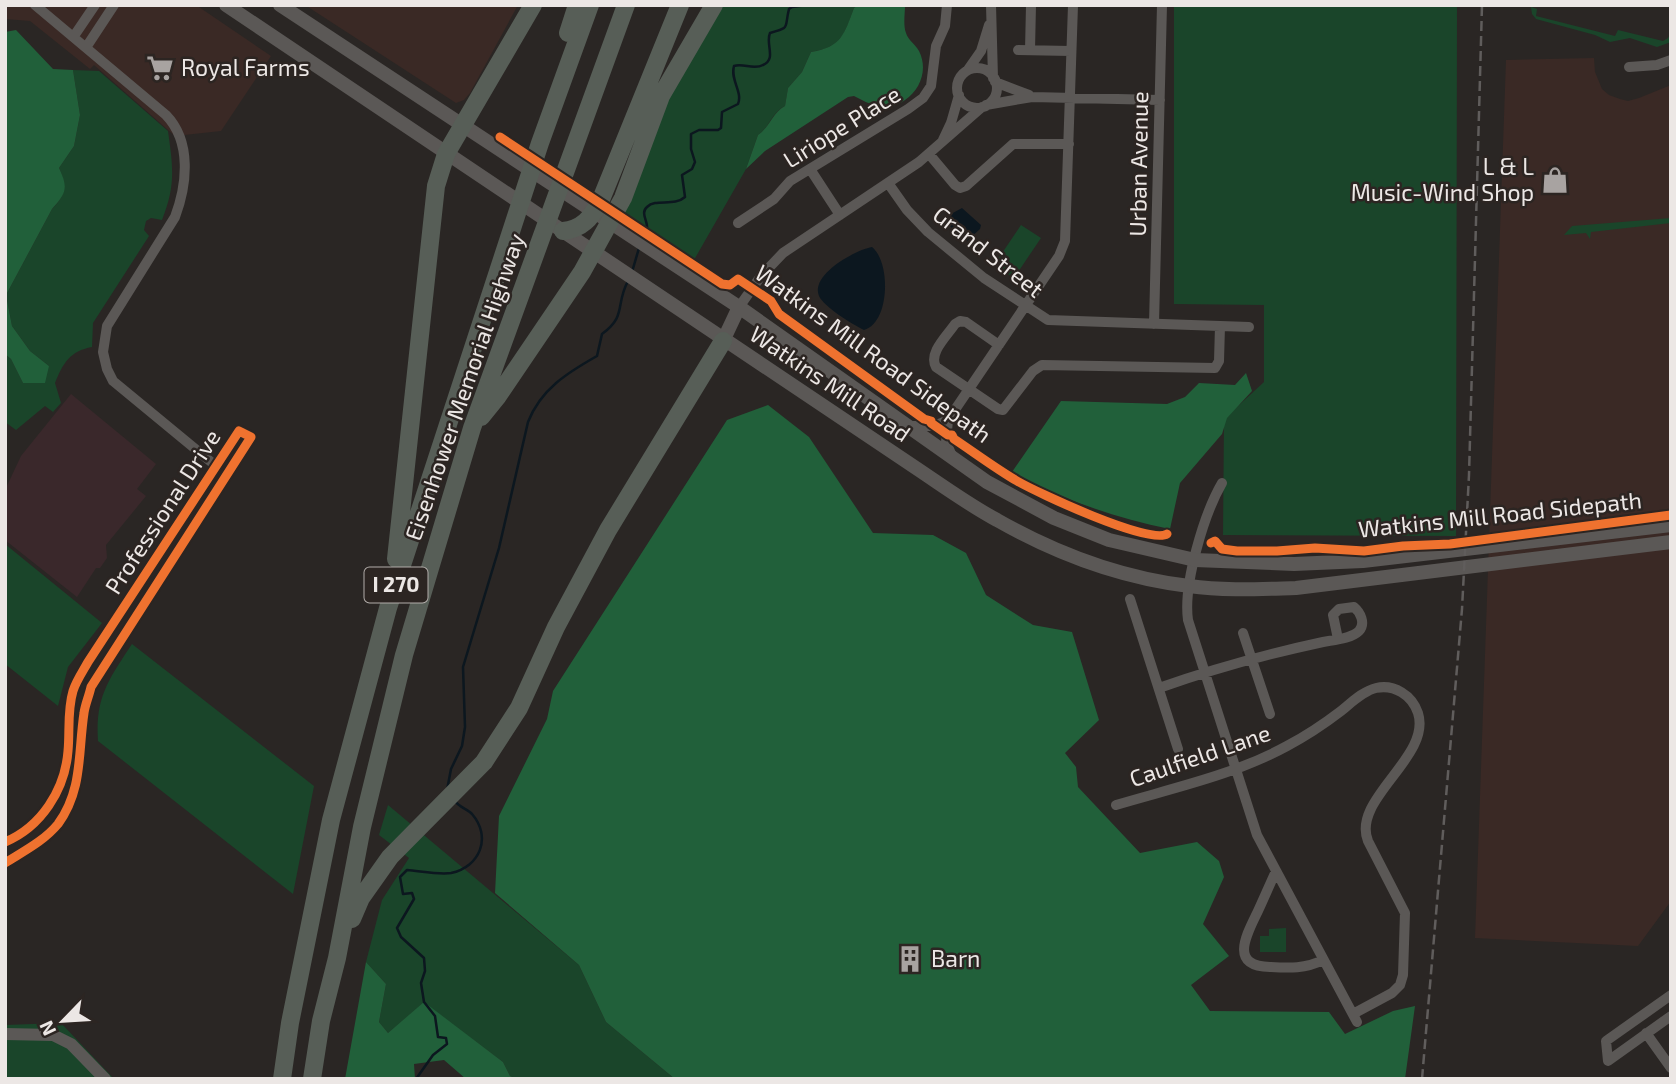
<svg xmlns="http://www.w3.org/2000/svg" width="1676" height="1084" viewBox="0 0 1676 1084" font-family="'Exo 2',sans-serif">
  <rect width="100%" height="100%" fill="#2a2624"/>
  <path fill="#3a2925" d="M5 5H196L271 56 221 131 175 136 94 65 90 69 30 21 5 19Z
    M305 5H518L470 93 464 100 456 103Z
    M1594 58 1595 72 1602 89 1609 95 1620 99 1628 101 1639 98 1671 85V901L1638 946 1475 938 1506 60Z"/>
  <path fill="#3a282b" d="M71 394 156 464 137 489 146 496 106 545 107 558 100 568H96L77 597 5 540V490L21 456Z"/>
  <path fill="#1a452a" d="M720 5H858L854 8C844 35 842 47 811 52L802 72 788 88 785 106C771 113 770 127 758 135L746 169 694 260 622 213 663 105Z
    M1174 5H1457L1456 536 1223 535 1224 419 1264 382V305L1174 304Z
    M1531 7 1537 9 1536 16 1615 36 1618 30 1663 41 1668 38 1671 33V42L1657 47 1630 38 1610 42 1595 35 1536 19 1532 14Z
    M73 70 99 71 168 131C173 167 176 185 162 220L151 218 146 221 144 230 149 236 93 323 92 347C70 351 63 363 55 383L61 403 53 412 45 406 16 430 5 422V354L11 359 23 383 49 366 30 351 12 326 6 295 52 209C66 195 67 185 59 168L74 146 80 115Z
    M1671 218V223L1591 232 1590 239 1586 233 1564 235 1572 226Z
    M1021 225 1041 238 1014 278 994 265Z
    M5 544 102 623 68 667 58 706 5 664Z
    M132 644 314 786 293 894 98 741C95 697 109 679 132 644Z
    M388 805 579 965 606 1022 675 1079H517L510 1076 503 1062 424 1003 388 1033 379 1022 386 984 366 962 382 900 409 858 379 835Z
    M1286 928V952H1260V936H1269V929Z
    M61 1023 114 1079H5V1025Z"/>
  <path fill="#21603a" d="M858 5H905C905 14 903 25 906 33 908 40 915 44 919 51 928 69 921 89 905 100 887 113 871 105 854 96L848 97 765 151 746 169 758 135C770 127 772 113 785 106L788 88 802 72 811 52C842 47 844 34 854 8Z
    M16 30 53 69 73 70 80 115 74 146 59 168C68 187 67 193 52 209L6 295 12 326 30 351 49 366 45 383H23L11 359 5 354V32Z
    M1246 373 1252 391 1227 418 1222 434 1180 483 1170 529C1114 518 1062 499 1012 472L1061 401 1167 404 1185 397 1199 383 1235 385Z
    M768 405 809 437 873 533 933 535 966 553 986 595 1033 625 1072 632 1099 720 1065 753 1076 767 1078 787 1140 853 1197 842 1219 861 1224 877 1203 924 1229 956 1191 985 1210 1011 1329 1012 1345 1034 1393 1011 1415 1006 1405 1079H675L606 1022 579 965 495 893 499 816 547 719 553 691 727 420Z
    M366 962 386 984 379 1022 388 1033 424 1002 503 1062 510 1076 517 1079H466L444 1060 414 1064 415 1079H345Z"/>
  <path fill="#0c171f" d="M962 208 981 225 980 229 967 241 944 221 951 214Z
    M872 247C891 262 890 323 864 330 852 324 824 307 819 296 810 275 855 250 872 247Z"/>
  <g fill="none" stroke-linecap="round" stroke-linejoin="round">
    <path stroke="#0c171f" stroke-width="2.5" d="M643 239C644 235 647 232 647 228 648 221 640 213 647 207 656 198 674 207 685 197L682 175 692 169 695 162 691 149V134L699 130H718L721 128 722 112 738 104C743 92 730 80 734 66 743 63 754 70 763 65 777 59 765 44 770 33 791 27 784 29 789 9L792 7 807 5
      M632 272 639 248
      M447 790 451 769 462 746 465 727 463 667 499 548 528 422C541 389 567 373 597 356L602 334C627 316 615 305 628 281
      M416 1079 433 1055 447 1044 446 1038 438 1037 435 1016 424 1002 421 983 425 971 424 958 401 937 397 928 414 899 412 893 403 894 400 877 407 870C420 871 439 875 451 873 480 867 492 837 472 814 467 809 459 807 455 801"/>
    <path stroke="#5b5856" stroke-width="10" d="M35 5 166 115C192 142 187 185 175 217L107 326 103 352 107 369 113 381 216 466
      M991 5 993 78
      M74 36 95 5
      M87 46 114 5
      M1018 50 1071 51
      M1030 50 1031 5
      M1629 67 1657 65 1671 60
      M957 88a20 20 0 1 1 40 0a20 20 0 1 1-40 0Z
      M967 71 981 51 989 25
      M995 82 1029 95
      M986 105 1032 97 1160 100
      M943 140 951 123 959 95
      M929 154 955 185 960 188 966 186 1013 144H1069
      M810 169 840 215
      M888 183 907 210 928 232 984 278 1048 320 1249 327
      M738 223 774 199 790 181 908 109 923 98 931 86 936 46 945 26 947 5
      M739 307 761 276 783 253 919 162 982 107
      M1154 324 1162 5
      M999 345 966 322 960 321 955 324C947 336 928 353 936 367L998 409 1003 410 1033 371 1042 365 1215 368 1219 361 1220 326
      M948 420 1059 256 1065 241 1073 5
      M909 426H934L948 420 946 442 952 456
      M1222 483C1204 514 1183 584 1188 620L1257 835 1357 1022
      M1130 599 1178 749
      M1243 633 1270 714
      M1159 688C1213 669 1267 654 1323 642 1333 640 1351 639 1359 631 1366 623 1360 612 1354 607L1339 609 1333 615 1338 639
      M1116 805C1173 788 1234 775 1287 746 1306 736 1324 724 1341 711 1351 703 1363 691 1376 688 1394 684 1412 695 1418 713 1432 757 1351 799 1368 841L1405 913 1403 975 1400 985 1392 993 1353 1014
      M5 842C41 827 65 790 68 751 70 731 67 711 73 691 76 681 83 671 88 662L239 431 251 437 91 687C89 696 85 705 84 713 78 752 83 790 58 824 44 841 24 851 5 863
      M1276 871C1270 884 1264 898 1258 911 1247 934 1228 966 1270 967 1289 968 1305 969 1323 960
      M1671 995 1606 1041 1608 1061 1671 1016
      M1646 1033 1671 1068"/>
    <path stroke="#5b5856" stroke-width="12" d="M5 1034 53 1035 71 1044 105 1079"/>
    <path stroke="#5b5856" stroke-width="14" d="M226 5 916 468C943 486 969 505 997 520 1055 553 1122 578 1189 586 1224 591 1260 589 1296 588L1671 542
      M280 5 739 307 987 482 1054 518 1109 540 1195 560 1294 564 1363 561 1671 525
      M723 341 739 307"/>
    <path stroke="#575e57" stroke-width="18" d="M568 33 577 5
      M563 231C582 229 591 218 600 202L680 5
      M481 417 498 396 582 272 623 198 661 96 714 5
      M396 559 436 186 446 154 533 5
      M352 919 361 898 390 857 484 762 519 708 556 627 608 530 723 341
      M282 1079 290 1023 331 820 388 608 540 143 590 5
      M312 1079 321 1021 337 958 362 827 404 655 472 428 626 5"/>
    <path stroke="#605d5c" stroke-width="2.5" stroke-dasharray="10 5" stroke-linecap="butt" d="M1422 1079 1462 609 1469 475 1482 5"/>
    <defs>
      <path id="cycleway" d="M500 137 722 284 730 285 738 279 771 301 779 314 924 419 931 421V423L948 435H952L954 439C975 453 995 468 1017 481 1038 493 1149 545 1167 534
        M1211 543 1215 541 1222 549 1237 551H1277L1315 548 1364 551 1403 546 1450 544 1671 515
        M5 842C41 827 65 790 68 751 70 731 67 711 73 691 76 681 83 671 88 662L239 431 251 437 91 687C89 696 85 705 84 713 78 752 83 790 58 824 44 841 24 851 5 863"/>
    </defs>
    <use href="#cycleway" stroke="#2c2522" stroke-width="13"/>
    <use href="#cycleway" stroke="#ef722f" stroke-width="9"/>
  </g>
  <defs>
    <symbol id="supermarket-bare" viewBox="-9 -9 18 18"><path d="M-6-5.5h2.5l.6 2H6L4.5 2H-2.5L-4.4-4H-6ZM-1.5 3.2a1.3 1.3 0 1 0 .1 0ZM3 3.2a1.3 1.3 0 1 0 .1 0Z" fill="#a8a3a1" stroke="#2c2522" stroke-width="2.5" paint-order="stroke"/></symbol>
    <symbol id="shop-bare" viewBox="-9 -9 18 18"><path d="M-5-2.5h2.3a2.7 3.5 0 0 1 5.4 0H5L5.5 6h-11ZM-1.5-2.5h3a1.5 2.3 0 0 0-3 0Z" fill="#a8a3a1" stroke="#2c2522" stroke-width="2.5" paint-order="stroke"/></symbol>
    <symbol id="building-bare" viewBox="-9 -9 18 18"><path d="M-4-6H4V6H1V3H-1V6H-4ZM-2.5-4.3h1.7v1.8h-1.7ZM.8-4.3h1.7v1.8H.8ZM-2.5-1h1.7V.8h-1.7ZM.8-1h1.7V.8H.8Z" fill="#a8a3a1" stroke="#2c2522" stroke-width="2.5" paint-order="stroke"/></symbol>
  </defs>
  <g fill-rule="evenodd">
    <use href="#supermarket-bare" x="141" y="49" width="38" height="38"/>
    <use href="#shop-bare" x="1536" y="161" width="38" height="38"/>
    <use href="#building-bare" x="891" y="940" width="38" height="38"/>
  </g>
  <g text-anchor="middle" stroke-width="5" stroke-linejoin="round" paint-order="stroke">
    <rect fill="#2c2522" stroke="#b2adaa" stroke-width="2" x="364.5" y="567.5" width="63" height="35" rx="5"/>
    <g font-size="21" font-weight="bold" fill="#ece7e5">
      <text x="396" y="592">I 270</text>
    </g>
    <g font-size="23" fill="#ece7e5" stroke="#2c2522" text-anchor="start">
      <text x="181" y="76">Royal Farms</text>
      <text x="1534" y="175" text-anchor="end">L &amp; L<tspan x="1534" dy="26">Music-Wind Shop</tspan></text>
      <text x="931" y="967">Barn</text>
    </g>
    <g font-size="23" fill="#ece7e5" stroke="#2c2522">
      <text transform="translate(842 127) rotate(-32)" y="8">Liriope Place</text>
      <text transform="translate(1139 164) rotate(-89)" y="8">Urban Avenue</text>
      <text transform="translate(988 252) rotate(38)" y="8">Grand Street</text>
      <text transform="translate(873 354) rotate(36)" y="8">Watkins Mill Road Sidepath</text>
      <text transform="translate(830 384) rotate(34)" y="8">Watkins Mill Road</text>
      <text transform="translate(465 387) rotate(-71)" y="8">Eisenhower Memorial Highway</text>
      <text transform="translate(163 512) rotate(-57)" y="8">Professional Drive</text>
      <text transform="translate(1500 515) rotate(-6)" y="8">Watkins Mill Road Sidepath</text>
      <text transform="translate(1200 756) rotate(-19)" y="8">Caulfield Lane</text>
    </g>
  </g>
  <rect width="1676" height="1084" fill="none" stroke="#ece7e5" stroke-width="14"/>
  <g transform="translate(63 1021) rotate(245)" stroke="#2c2522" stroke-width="5" paint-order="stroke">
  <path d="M0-5L12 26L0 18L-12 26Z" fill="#ece7e5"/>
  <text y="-10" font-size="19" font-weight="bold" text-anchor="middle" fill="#ece7e5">N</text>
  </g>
</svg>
